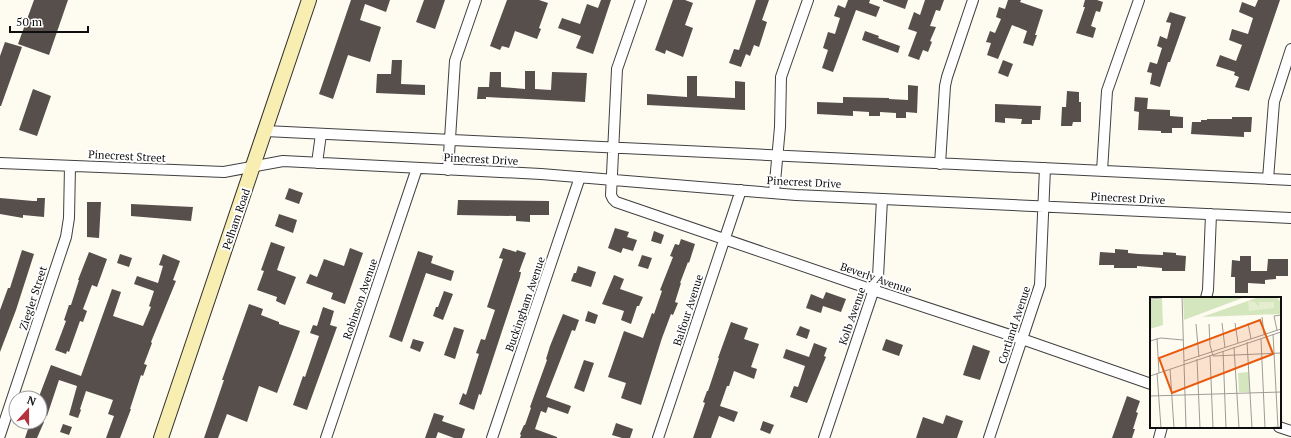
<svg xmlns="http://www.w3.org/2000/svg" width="1291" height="438" viewBox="0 0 1291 438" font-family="'PT Serif',serif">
  <rect width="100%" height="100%" fill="#fefbf1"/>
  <path fill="#564f4c" d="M34 0H68L49 55 18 44Z
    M351 0H390L386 12 365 4 360 20 381 27 373 52 370 62 348 55 333 99 319 94Z
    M424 0H445L435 29 416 22Z
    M507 0H539L548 3 539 28 541 29 537 39 515 31 509 48 502 46 500 50 490 46Z
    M601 0H611L593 54 576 48 581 36 558 28 562 18 580 24 587 4 598 8Z
    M673 0H685L693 3 685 25 693 28 683 57 666 50 665 54 655 50Z
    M756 0H769L762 20 767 22 759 47 754 45 750 56 746 54 741 67 729 63 734 49 739 50Z
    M848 0H870L869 3 880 7 876 17 856 10 833 72 822 68 828 50 823 48 828 32 835 34 840 18 834 16 838 5 845 8Z
    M883 0H908L905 9 883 1Z
    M925 0H944L940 11 936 10 930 26 936 27 930 41 932 42 928 52 923 50 919 60 908 56 917 32 908 29 914 12 920 15Z
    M1008 0H1021L1020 2 1043 10 1035 35H1037L1033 46 1023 43 1027 31 1012 25 998 59 987 55 991 43 986 42 990 31 995 33 1001 19 996 17 999 7 1005 9Z
    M1085 0H1097L1103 2 1100 12 1096 11 1091 26 1096 28 1093 38 1076 33 1085 7H1083Z
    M1258 0H1280L1249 91 1235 87 1239 77 1234 75 1235 72 1216 66 1220 55 1236 61 1242 45 1229 40 1232 29 1248 34 1253 18 1239 12 1242 2 1255 7Z
    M1170 12 1186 17 1170 62H1168L1160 87 1150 84 1152 73 1147 72 1150 62 1157 64 1162 48 1157 46 1160 36 1167 39 1171 23 1166 22Z
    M865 31 879 36 878 38 900 46 898 53 862 40Z
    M5 42 22 47 1 106H0V56Z
    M392 60H402L401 84 425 85V95L376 93 377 74H391Z
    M1003 60 1013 64 1008 77 998 73Z
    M525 71H535V89L551 90 552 72 587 73 585 102 486 97V99H477L478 87H489L490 72H501V87L525 89Z
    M687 76H697V96L735 98V81L745 82V110L647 105V94L687 97Z
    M908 85 918 86 917 113 906 112V118H896V113L880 112V116H869V112L853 111V116L817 114V102L843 103V97L889 98V99L908 100Z
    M33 89 51 96 37 136 19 130Z
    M1067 91 1079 92V102H1081V122H1073L1072 126H1061L1062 107H1066Z
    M1135 97 1148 98 1147 109 1170 110V116L1183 117V128H1172V133H1161V131L1138 130 1139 112 1134 111Z
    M995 104 1041 106 1040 120H1032V124H1021L1022 119 1005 118V123L995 122Z
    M1232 117H1252L1251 132H1244V137L1191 134 1192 122H1201V120H1207V119H1232Z
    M289 188 303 193 299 204 285 199Z
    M0 198 33 201H37V198H45L44 217 23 215V218L0 214Z
    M458 200 549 201V215H530V222L516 221V216L457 215Z
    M87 202H101L99 238 87 237Z
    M131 204 193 207 191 221 131 216Z
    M279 214 297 220 293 233 275 226Z
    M615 228 629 232 627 237 637 240 633 251 623 248 621 253 608 248Z
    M654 231 664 235 661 244 651 241Z
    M681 239 695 244 689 263 688 262 680 283H681L675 302 678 303 673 315 671 314 662 338 641 405 621 398 626 383 608 377 624 331 643 338 652 313 654 314 662 291 660 290 673 257 670 256 675 244 679 245Z
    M271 242 285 247 277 270 296 277 285 305 276 301 277 297 257 290 264 271 261 270Z
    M350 248 363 253 345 304 331 299 333 293 306 283 310 274 317 277 324 259 344 266Z
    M503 248 516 252 517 250 526 253 519 272H521L520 277 502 331 481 395 479 394 474 410 459 404 463 393 466 395 479 354 476 353 481 339 485 340 495 310 487 307 503 259 499 258Z
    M1115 249 1128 250V253L1138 254 1163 255V252L1176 253V255L1186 256 1185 271H1162V268L1137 266V268H1114V265H1099L1100 252 1115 253Z
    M22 250 34 254 16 310 0 352V310L8 288H10Z
    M418 251 433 256 431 263 454 271 451 281 426 273 402 342 389 337Z
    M89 252 107 259 97 287 92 285 83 309 87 311 83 322 80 321 69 352 67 351 66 354 55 350 66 321 64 320 69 305H71L79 280H78Z
    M120 254 132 258 129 267 117 263Z
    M163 254 180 261 173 280 176 281 151 342 152 343 144 364 147 365 143 376 141 375 130 409H131L120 438H106L114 416 108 414 113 400 86 391 80 409 81 410 78 418 69 415 77 386 59 380 47 416 40 413V394L51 365 81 376 112 289 121 292 113 316 143 326 151 307 149 306 154 291 134 284 137 276 158 283 163 266 159 265Z
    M642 255 652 258 648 269 638 266Z
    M1240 256H1251V271H1267L1268 259H1288V276H1276V279L1265 280V284L1248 283V293H1235V277H1231L1232 260 1240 261Z
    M578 266 596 272 591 287 571 281 574 273H576Z
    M614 275 624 279 620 289 643 297 639 306H637L631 324 621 320 624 311 602 304Z
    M444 291 453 294 443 320 433 316 436 307H438Z
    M826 292 846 299 841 312 823 306 821 313 806 308 811 294 823 299Z
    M249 304 263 309 261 315 279 322V324L300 331 277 393 259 386 247 422 227 414 218 438H204L224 380H222Z
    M323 307 334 311 330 325 337 327 307 410 293 405 303 376 305 377 319 336 310 333 313 325 317 326Z
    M588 311 598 315 595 324 585 321Z
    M563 314 579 320 575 331 572 330 546 397 571 406 568 414 548 407 546 413 541 411 535 429 557 437V438H520L521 435 520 434 524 425H525L531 408 530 407 547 360 546 359 550 346Z
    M731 322 748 328 744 339 759 344 751 367 757 369 754 379 734 371 729 386H727L720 406 738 412 734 422 719 416 711 438H693L705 403 703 402 707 391H708L719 358H718Z
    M800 326 810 330 807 339 796 335Z
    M454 327 464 330 455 359 444 355Z
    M413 339 424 342 420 352 410 348Z
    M886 339 903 345 899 356 882 350Z
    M814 343 827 348 824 356 826 357 807 403 790 397 794 386 798 387 805 366 783 358 786 349 809 357Z
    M973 345 990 351 980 380 963 375Z
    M584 360 594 363 584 392 574 388Z
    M1127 396 1140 401 1136 412 1138 413 1133 429H1135L1132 438H1112Z
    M434 413 444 416 442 421 465 429 462 438H454L438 432 436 438H425Z
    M946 415 963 421 957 438H916L923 417 943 424Z
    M763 421 774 425 770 434 760 430Z
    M13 422H44L37 438H25L28 429 13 423Z
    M616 423 633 429 630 438H622L612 435Z
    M63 424 72 427 69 435 60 432Z"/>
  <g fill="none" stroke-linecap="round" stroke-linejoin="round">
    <defs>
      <path id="street" d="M641 0 617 69 611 195 613 199 616 202 873 290 1022 339 1151 384
        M265 131 1291 180
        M0 163 224 172 283 161 541 174 796 195 1291 218
        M317 163 321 134
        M940 164 945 86 947 77 973 0
        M448 170 455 61 476 0
        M1102 171 1107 91 1139 0
        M1268 179 1274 102 1291 49
        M774 193 780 127 781 77 808 0
        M1206 298 1208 290 1211 214
        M1279 427 1291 431
        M0 435 66 237 69 218 70 166
        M326 438 417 168
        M492 438 580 177
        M658 438 741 190
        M824 438 878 277 882 199
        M989 438 1040 285 1045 168
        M1159 438 1162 427"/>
      <path id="secondary" d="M161 438 309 0"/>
    </defs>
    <use href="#street" stroke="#414141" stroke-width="12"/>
    <use href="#secondary" stroke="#303030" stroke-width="16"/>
    <use href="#street" stroke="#fff" stroke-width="10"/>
    <use href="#secondary" stroke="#f8eeb2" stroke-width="14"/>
  </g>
  <g text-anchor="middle" stroke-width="4" stroke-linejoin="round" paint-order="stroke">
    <g font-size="11" fill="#0e0e0e" stroke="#fff">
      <text transform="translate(127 156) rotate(3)" y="4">Pinecrest Street</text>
      <text transform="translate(481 159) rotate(3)" y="4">Pinecrest Drive</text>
      <text transform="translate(804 182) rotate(3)" y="4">Pinecrest Drive</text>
      <text transform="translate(1128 198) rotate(3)" y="4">Pinecrest Drive</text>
      <text transform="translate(236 219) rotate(-71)" y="4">Pelham Road</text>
      <text transform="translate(876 278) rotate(19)" y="4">Beverly Avenue</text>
      <text transform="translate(33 298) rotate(-72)" y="4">Ziegler Street</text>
      <text transform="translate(360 299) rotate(-71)" y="4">Robinson Avenue</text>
      <text transform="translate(525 304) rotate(-71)" y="4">Buckingham Avenue</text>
      <text transform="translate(688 310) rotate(-72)" y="4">Balfour Avenue</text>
      <text transform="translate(852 316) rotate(-71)" y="4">Kolb Avenue</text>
      <text transform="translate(1014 325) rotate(-72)" y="4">Cortland Avenue</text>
    </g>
  </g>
  <g transform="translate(1150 297)">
    <rect width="131" height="131" fill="#fefbf1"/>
    <path d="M33 0H95L34 23ZM109 0H126L131 5V17L52 20ZM12 2 13 28 0 32V3ZM99 75 100 95H89L88 76Z" fill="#d3e6bd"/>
    <path d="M98 4 105 5 109 10V5H124V11L99 14Z" fill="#e4eece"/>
    <path fill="none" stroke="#9e9c96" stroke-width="1" d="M32 0 36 131M0 2 12 1M112 20 114 37M72 26 75 51M85 26 88 46M98 26 101 42M46 27 49 60M59 27 60 48 63 59 131 56M127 33 124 19 131 18M123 37 128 131M7 41 9 76M111 42 115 131M0 44 11 41 33 43M97 45 102 131M84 50 89 131M73 54 76 131M60 58 63 131M47 62 50 131M34 64 131 32M20 72 24 131M7 76 11 131M0 79 131 35M0 99 131 95M109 131 131 130"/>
    <path fill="#e8590c" fill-opacity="0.15" stroke="#e8590c" stroke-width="2" d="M110 23 123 57 22 96 9 61Z"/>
    <rect width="131" height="131" fill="none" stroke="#0e0e0e" stroke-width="2"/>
  </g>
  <g transform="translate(28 410) rotate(21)"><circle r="19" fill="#ffffff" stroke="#9f9f9f"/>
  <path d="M0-3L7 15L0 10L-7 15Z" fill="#b3323c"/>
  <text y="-6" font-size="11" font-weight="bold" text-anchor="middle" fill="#0e0e0e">N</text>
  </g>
  <path d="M10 26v6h78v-6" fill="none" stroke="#0e0e0e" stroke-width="2"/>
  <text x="16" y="26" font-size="12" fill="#0e0e0e" stroke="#ffffff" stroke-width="3" paint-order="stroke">50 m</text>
</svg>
